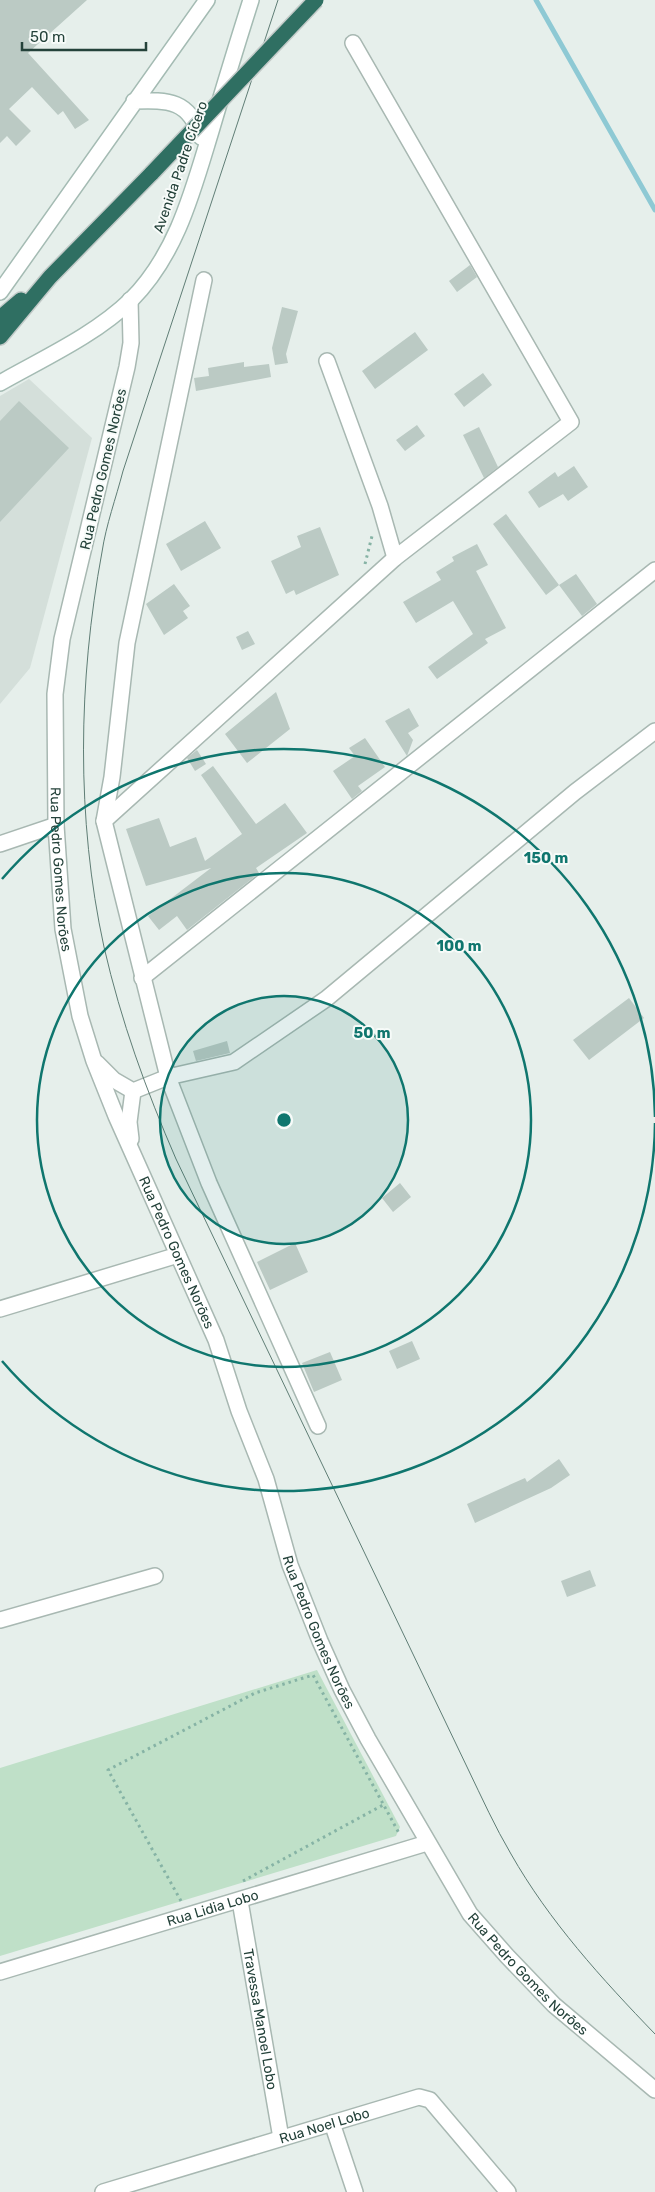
<svg xmlns="http://www.w3.org/2000/svg" width="655" height="2192" viewBox="0 0 655 2192" font-family="Rubik,sans-serif">
  <rect width="100%" height="100%" fill="#e6efeb"/>
  <path fill="#d4dfda" d="M29 379 92 438 30 668 0 704V396Z"/>
  <path fill="#bfe0c8" d="M317 1670 400 1827 396 1836 0 1956V1768Z"/>
  <g fill="none" stroke-linecap="round" stroke-linejoin="round">
    <path stroke="#8ec9d4" stroke-width="5" d="M536 0 655 210"/>
  </g>
  <path fill="#bbcac4" d="M0 0H87L28 53 89 120 75 129 63 111 58 115 32 87 9 109 31 131 16 146 7 136 0 143Z
    M470 265 477 277 457 292 449 281Z
    M282 307 298 311 286 354 288 363 275 365 272 348Z
    M415 332 428 350 375 389 362 371Z
    M244 362V367L269 364 271 377 196 391 194 378 209 376 208 368Z
    M483 373 492 385 464 407 454 394Z
    M19 401 69 448 0 522V421Z
    M417 425 425 436 405 451 396 440Z
    M479 427 498 467 484 478 463 435Z
    M574 466 588 487 568 501 563 494 539 508 528 492 555 472 558 477Z
    M506 514 559 585 546 595 493 524Z
    M205 521 221 548 181 571 166 544Z
    M320 527 339 575 296 595 294 590 286 594 271 561 301 547 297 536Z
    M477 544 488 565 476 571 506 628 485 639 488 643 437 679 428 667 473 634 453 601 416 623 403 602 441 580 436 572 454 561 452 557Z
    M576 574 597 604 582 616 559 585Z
    M174 584 190 606 183 611 188 618 164 635 146 604Z
    M248 631 255 644 242 650 236 637Z
    M276 692 290 729 247 763 225 734Z
    M409 708 419 726 408 733 413 740 407 756 385 721Z
    M365 738 385 767 358 786 362 791 352 799 333 771 355 756 349 748Z
    M197 750 206 764 195 771 187 758Z
    M213 766 256 824 285 803 307 833 256 868 259 873 187 930 177 916 159 930 148 916 211 868 146 886 126 829 159 818 170 847 196 837 205 861 242 834 201 775Z
    M629 998 644 1018 589 1060 573 1040Z
    M227 1041 230 1053 196 1061 193 1051Z
    M400 1183 411 1197 393 1212 382 1198Z
    M295 1243 308 1272 270 1290 257 1262Z
    M412 1341 420 1359 397 1369 389 1351Z
    M330 1352 342 1380 314 1392 302 1363Z
    M559 1459 570 1475 551 1488 475 1523 467 1504 525 1478 527 1482Z
    M590 1570 596 1586 567 1597 561 1581Z"/>
  <g fill="none" stroke-linecap="round" stroke-linejoin="round">
    <defs>
      <g id="street">
        <path d="M204 280 127 643 112 777 104 821 168 1077 209 1183 318 1426"/>
        <path id="s1" d="M130 300 131 343 127 367 62 639 55 694 56 825 63 929 80 1016 94 1061 116 1116 216 1340 239 1411 266 1479 290 1565 320 1641 342 1690 368 1739 470 1914 507 1956 554 2005 655 2090"/>
        <path d="M327 361 380 506 395 558"/>
        <path d="M104 821 395 558 571 422 353 43"/>
        <path d="M0 844 56 825"/>
        <path d="M142 978 655 570"/>
        <path d="M97 1063 114 1080 133 1091 168 1077 234 1062 326 999 575 792 655 731"/>
        <path d="M131 1139 129 1122 133 1091"/>
        <path d="M0 1309 178 1255"/>
        <path d="M0 1620 155 1576"/>
        <path id="s2" d="M240 1901 281 2138"/>
        <path id="s3" d="M0 1972 427 1843"/>
        <path d="M332 2123 355 2192"/>
        <path id="s4" d="M103 2192 419 2097 430 2100 508 2192"/>
      </g>
      <path id="secondary" d="M134 101C169 100 189 100 201 137
        M0 292 207 0
        M0 383C44 358 95 335 131 300 177 254 193 190 211 131 224 87 237 44 251 0"/>
      <path id="highway" d="M0 318 21 300
        M0 337 50 277 152 173"/>
    </defs>
    <use href="#street" stroke="#a8b8b2" stroke-width="18"/>
    <use href="#secondary" stroke="#a4bbb3" stroke-width="18"/>
    <use href="#highway" stroke="#c2cac8" stroke-width="18"/>
    <path stroke="#86b3a5" stroke-width="3" stroke-dasharray="2.5 4" stroke-linecap="butt" d="M365 564 372 536
      M243 1881 383 1805
      M181 1901 108 1770 255 1693 313 1675 400 1835"/>
    <use href="#street" stroke="#fff" stroke-width="15"/>
    <use href="#secondary" stroke="#fff" stroke-width="15"/>
    <use href="#highway" stroke="#2f6f62" stroke-width="15"/>
    <path stroke="#5f7d75" stroke-width="1" d="M278 0 123 471C116 498 106 525 102 552 78 681 76 819 104 947 121 1021 146 1090 176 1159L468 1769C482 1798 495 1827 511 1854 549 1921 602 1979 655 2034"/>
    <defs>
      <path id="highway-bridge" d="M152 173 316 0"/>
    </defs>
    <use href="#highway-bridge" stroke="#c2cac8" stroke-width="18" stroke-linecap="butt"/>
    <use href="#highway-bridge" stroke="#2f6f62" stroke-width="15"/>
  </g>
  <circle cx="284" cy="1120" r="124" fill="#0f766e" fill-opacity=".12"/>
  <g fill="none" stroke="#0f766e" stroke-width="2.5">
    <circle cx="284" cy="1120" r="124"/>
    <circle cx="284" cy="1120" r="247"/>
    <path d="M655 1123A371 371 0 0 1 2 1361M2 879A371 371 0 0 1 655 1117"/>
  </g>
  <g text-anchor="middle" stroke-width="4" stroke-linejoin="round" paint-order="stroke">
    <g font-size="14" fill="#24423a" stroke="#f7fbf9">
      <text transform="translate(180 167) rotate(-71)" y="5">Avenida Padre Cícero</text>
      <text transform="translate(103 469) rotate(-77)" y="5">Rua Pedro Gomes Norões</text>
      <text dy="5" stroke="none"><textPath href="#s1" startOffset="578">Rua Pedro Gomes Norões</textPath></text>
      <text dy="5" stroke="none"><textPath href="#s1" startOffset="982">Rua Pedro Gomes Norões</textPath></text>
      <text dy="5" stroke="none"><textPath href="#s1" startOffset="1388">Rua Pedro Gomes Norões</textPath></text>
      <text dy="5" stroke="none"><textPath href="#s3" startOffset="222">Rua Lidia Lobo</textPath></text>
      <text dy="5" stroke="none"><textPath href="#s1" startOffset="1792">Rua Pedro Gomes Norões</textPath></text>
      <text dy="5" stroke="none"><textPath href="#s2" startOffset="120">Travessa Manoel Lobo</textPath></text>
      <text dy="5" stroke="none"><textPath href="#s4" startOffset="231">Rua Noel Lobo</textPath></text>
    </g>
  </g>
  <circle cx="284" cy="1120" r="8" fill="#0f766e" stroke="#f7fbf9" stroke-width="2.5"/>
  <g font-size="15" text-anchor="middle" font-weight="bold" fill="#0f766e" stroke="#f7fbf9" stroke-width="4" stroke-linejoin="round" paint-order="stroke">
    <text x="546" y="863">150 m</text>
    <text x="459" y="951">100 m</text>
    <text x="372" y="1038">50 m</text>
  </g>
  <path d="M22 42v8h124v-8" fill="none" stroke="#24423a" stroke-width="2.5"/>
  <text x="30" y="42" font-size="15" fill="#24423a" stroke="#f7fbf9" stroke-width="4" paint-order="stroke">50 m</text>
</svg>
